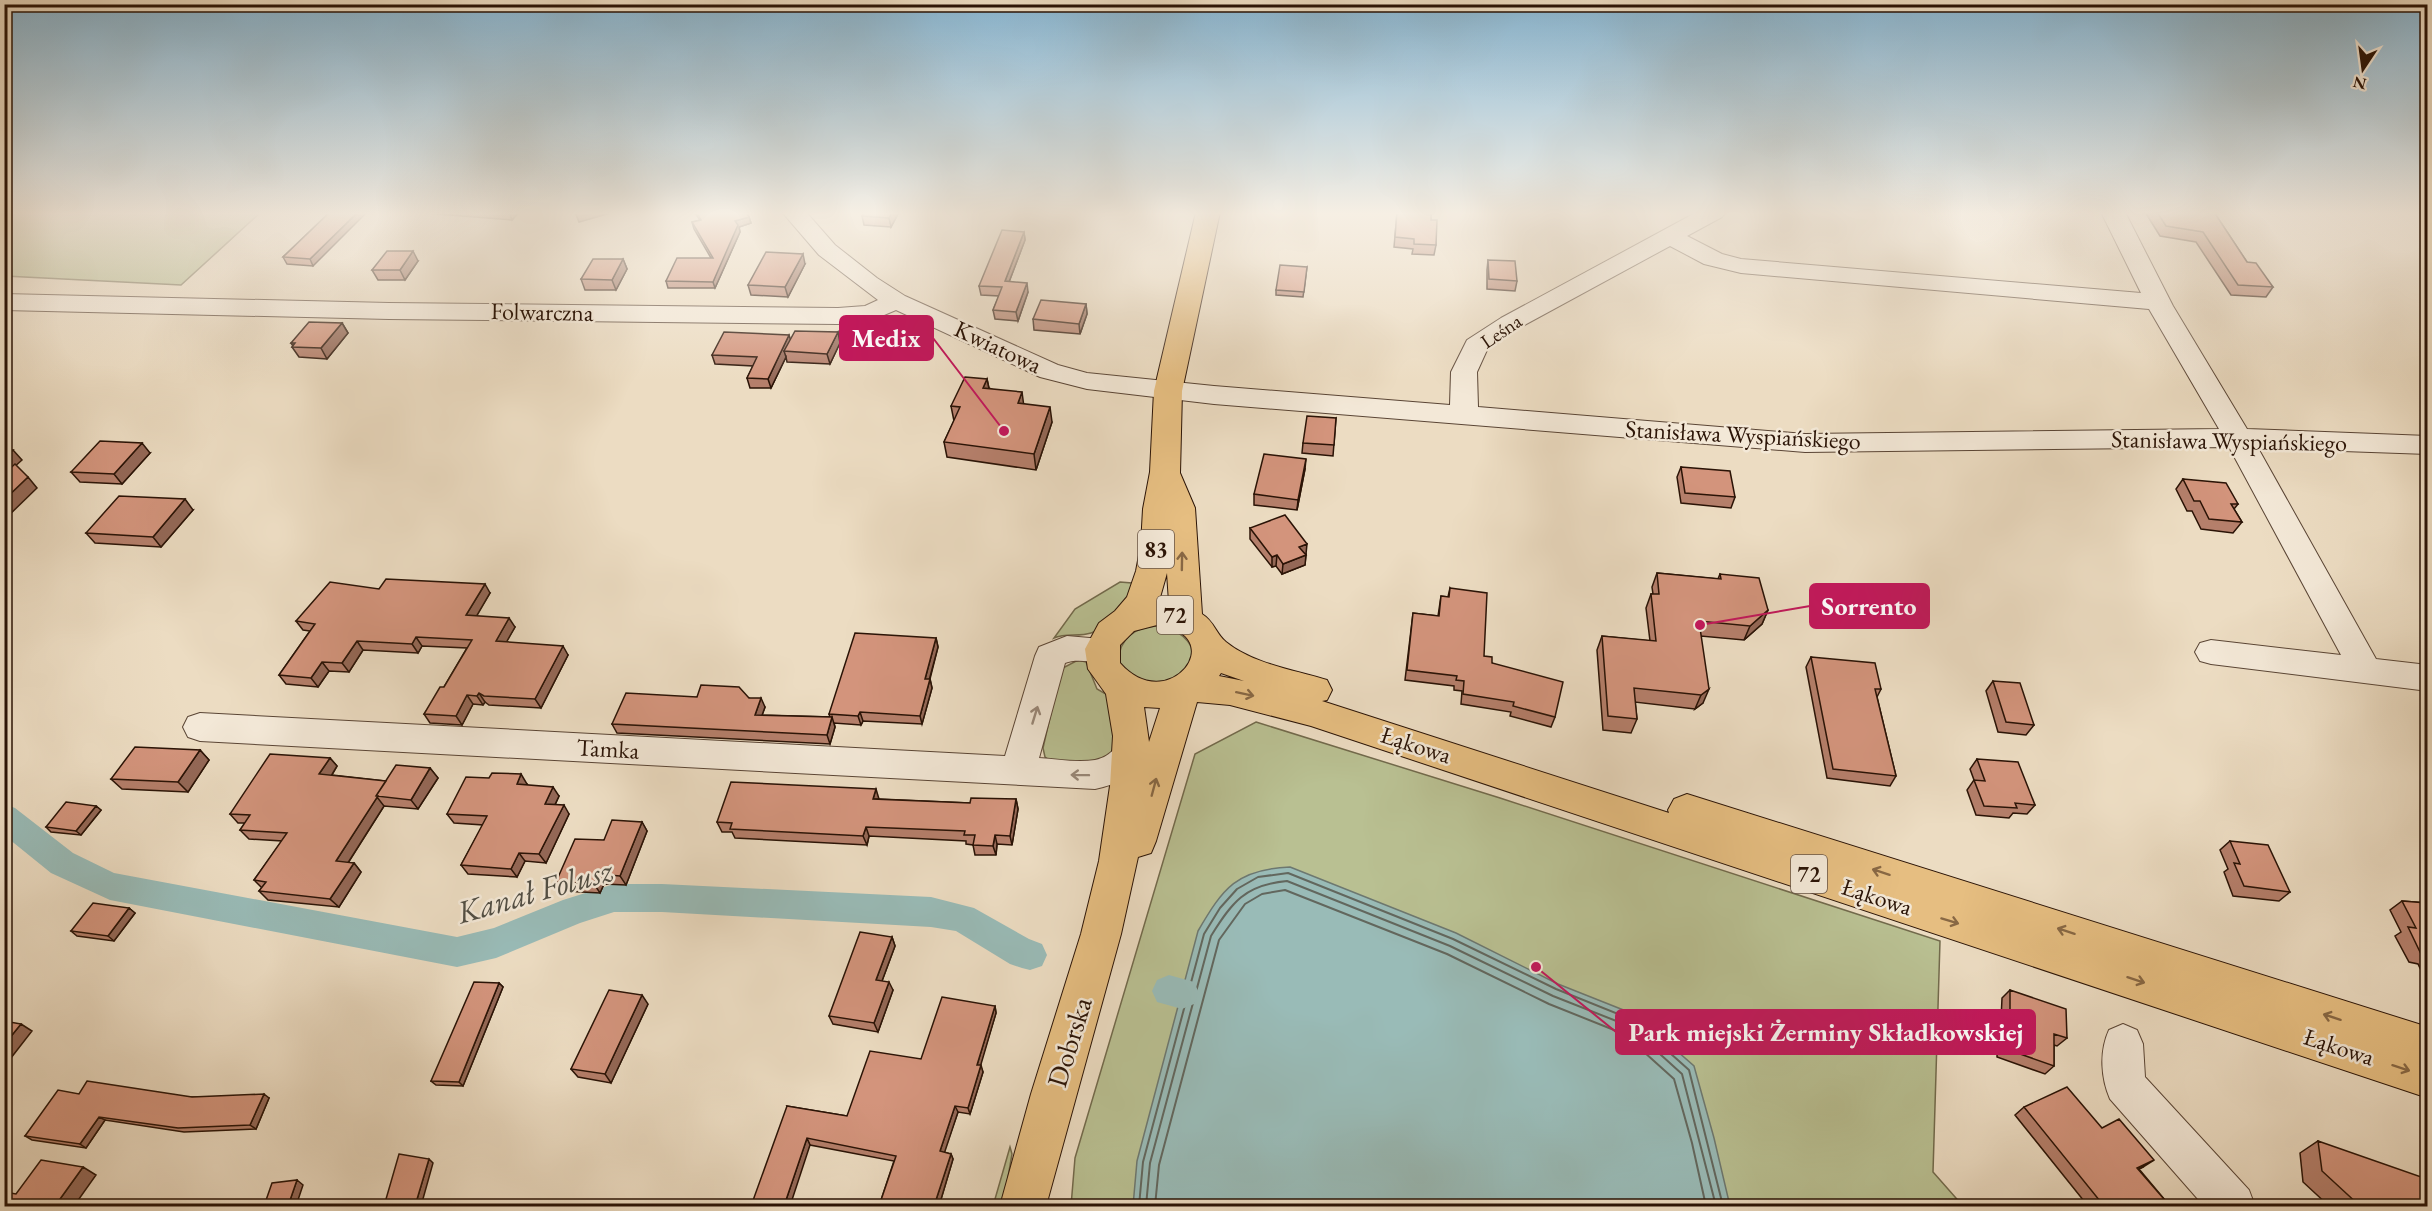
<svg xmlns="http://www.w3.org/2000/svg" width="2432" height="1211" viewBox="0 0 2432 1211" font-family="'EB Garamond',serif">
  <rect width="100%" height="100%" fill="#ecdcc2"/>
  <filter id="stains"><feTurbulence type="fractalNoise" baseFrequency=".00333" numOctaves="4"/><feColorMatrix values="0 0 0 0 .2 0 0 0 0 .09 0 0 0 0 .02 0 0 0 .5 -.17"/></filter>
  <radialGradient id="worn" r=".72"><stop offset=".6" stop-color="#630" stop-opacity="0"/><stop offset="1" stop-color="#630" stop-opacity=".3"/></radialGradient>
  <path fill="#b9c092" stroke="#726a4c" stroke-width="1.5" d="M4 212H261L181 285 5 276Z
    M1120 582 1132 583 1136 592C1125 603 1105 628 1091 633 1079 637 1066 633 1054 638L1075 609Z
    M1162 626C1212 640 1195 685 1152 683 1145 683 1137 677 1131 674 1111 665 1119 640 1136 631 1144 627 1153 626 1162 626Z
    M1078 660 1086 662 1097 689 1111 697 1116 704 1114 762 1056 765 1045 757 1043 748 1061 669Z
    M1256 722 1500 798 1940 941 1933 1172 1963 1206H1071L1075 1158 1195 754Z
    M1010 1147 1012 1154 1003 1206H993Z"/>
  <path fill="#99bbb7" stroke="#6d7870" stroke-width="1.5" d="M1290 867 1456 933 1558 984 1636 1015 1694 1066 1714 1138 1730 1206H1133L1137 1161 1198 931C1223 888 1237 869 1290 867Z"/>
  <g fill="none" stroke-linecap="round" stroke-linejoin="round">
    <path stroke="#62675e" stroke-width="2" d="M1139 1206 1143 1162 1204 934 1220 908 1237 889 1258 877 1288 873 1453 939 1556 989 1633 1020 1689 1070 1723 1206
      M1146 1206 1150 1163 1211 936C1232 902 1245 885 1287 881L1450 946 1553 996 1629 1026 1682 1074 1716 1206
      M1155 1206 1159 1165 1219 940 1245 904 1262 894 1285 890 1447 954 1549 1004 1624 1034 1674 1079 1692 1143 1706 1206"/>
    <path fill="#99bbb7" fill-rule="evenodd" d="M4 804 15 808 73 853 114 873 457 937 494 928 563 900 614 884H662L931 897 974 908 1029 939 1042 944 1047 955 1042 966 1030 970 1022 968 1010 964 956 931 931 927 662 912H614L580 923 496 958 457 967 110 900 51 873 4 835Z
      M1169 975 1194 982 1199 993 1194 1004 1182 1009 1157 1002 1152 991 1157 980Z"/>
    <defs>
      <path id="minor" d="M782 212H806L835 245 877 278 905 296 1058 365 1087 373 1214 386 1450 405 1451 372 1467 340 1501 318 1697 212H1726L1722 217 1687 236 1722 254 1741 259 2141 293 2101 212H2125L2173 306 2247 429 2428 436V454L2258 448 2376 659 2428 665V691L2211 664 2200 661 2195 652 2200 643 2211 640 2341 655 2229 447 1805 452 1214 404 1087 389 1040 377 896 310 870 321 838 324 389 319 4 310V294L389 303 838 308 865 306 878 300 819 255ZM1670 246 1704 264 1741 273 2149 309 2219 429 1805 434 1478 407 1477 372 1487 350 1519 328Z
        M1067 636 1101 639 1112 642 1117 651 1112 660C1097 665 1079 657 1065 663L1039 758C1057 759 1077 763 1095 760 1118 756 1116 734 1144 743L1149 753C1138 775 1118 784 1095 789L200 741 188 737 183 727 188 717 200 713 1005 756 1035 656 1039 647Z
        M2123 1024 2137 1030 2143 1044 2145 1077 2249 1190 2255 1206H2204L2110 1099C2101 1078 2099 1052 2109 1030Z"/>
      <path id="major" d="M1196 212H1220L1182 391 1180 473 1195 508 1202 614C1214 621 1216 634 1226 642 1253 664 1295 670 1327 680L1332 690 1327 700 1322 701 1669 813 1668 810 1674 799 1687 794 2428 1027V1098L1311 726 1230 705 1197 702 1156 841 1151 853 1138 857 1121 934 1046 1206H1000L1031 1094 1081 934 1099 861 1110 786 1113 736 1106 694 1088 669 1085 649 1099 623 1115 611 1127 597 1136 571 1141 545 1143 509 1150 472 1154 391ZM1167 573 1169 602 1159 601ZM1157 625C1233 635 1168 718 1120 663V645L1134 631ZM1221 673 1244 681 1219 676ZM1144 707 1160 708 1149 742Z"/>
    </defs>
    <use href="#minor" stroke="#5a4535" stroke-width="2"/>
    <use href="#major" stroke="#2a1306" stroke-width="2"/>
    <use href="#minor" fill="#f3e8d7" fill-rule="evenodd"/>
    <use href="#major" fill="#e6be81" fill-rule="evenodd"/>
  </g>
  <path fill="#b57f6b" stroke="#2a1306" stroke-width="1.5" d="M330 212 313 266 287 264 283 257Z
    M436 212H519L512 220 437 214Z
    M694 212H746L749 217 751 223 739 227 740 232 715 288H668L666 281 711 258 694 229 692 222 700 220Z
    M899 212 891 227 864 225 862 216Z
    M1378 212H1431V220L1436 245 1434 255 1412 254 1413 249 1394 247 1397 213Z
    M2145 212H2214L2247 262 2273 287 2266 297 2231 295 2196 242 2160 236Z
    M1024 232 1025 240 1009 282 1028 292 1018 321 995 319 993 310 999 296 981 295 979 286Z
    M623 259 627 269 616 290H585L581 279Z
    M1488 260 1517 281 1515 291 1487 289V270Z
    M418 261 405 280H378L372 270Z
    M805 264 788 297 751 295 748 285Z
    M1307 267 1303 297 1276 295V290Z
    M1086 304 1087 314 1080 334 1034 330 1033 319Z
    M342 323 348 333 327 359 299 357 292 347 293 346 291 343Z
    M838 332 840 343 830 364 787 362 786 357 771 388H750L747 378 753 366 715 364 712 355Z
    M987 379 989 388 1024 404 1052 422 1036 470 947 457 944 442 954 421 951 406Z
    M1336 418 1333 456 1302 453 1303 443Z
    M150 453 122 484 80 482 71 472Z
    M1681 467 1735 497 1731 508 1681 503 1677 477Z
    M1305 469 1297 510 1254 505V494Z
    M2183 479 2238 504 2234 509 2242 522 2233 533 2201 529 2192 511H2187L2176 489Z
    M193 510 161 547 95 543 86 533Z
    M1250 528 1306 554 1305 565 1282 574 1276 566 1272 567 1250 539Z
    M1657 573 1718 579 1720 574 1768 610 1762 624 1744 640 1701 636 1703 703 1695 709 1635 702 1637 719 1631 733 1603 730 1597 650 1602 636 1650 641 1646 608 1651 594H1653L1652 587Z
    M1450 588 1484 656 1555 717 1551 727 1510 716 1511 712 1461 704 1462 691 1454 690V686L1405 680 1413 613 1438 616 1441 596 1448 597Z
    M379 589 490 593 476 616 515 627 506 642 568 655 541 708 489 705 485 702 483 705 473 704 462 725 430 723 424 714 444 687 467 648 422 646 418 653 363 650 349 672 329 671 318 687 286 684 279 675 310 631 303 630 296 621Z
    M936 638 938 647 930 679 932 688 922 724 863 721 861 725 834 723 835 727 830 744 617 733 612 724 697 697 749 698 765 707 762 715 830 717 829 714Z
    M1811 657 1881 689 1877 697 1896 776 1890 786 1827 778 1806 667Z
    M1993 681 2034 725 2026 735 1998 732 1986 691Z
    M2427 709V727L2421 715Z
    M200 750 209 760 188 792 122 789 111 779Z
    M330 758 337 766 332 775 386 781 430 768 438 778 418 809 384 806 348 863H354L361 872 339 907 268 900 259 891 262 888 254 880 282 841 249 839 240 830 245 823H238L230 814Z
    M1977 759 2035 805 2027 814 2013 813 2009 818 1976 815 1967 790 1974 780 1970 769Z
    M527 784V785L559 796 555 805 569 814 546 863 525 861 517 877 468 874 461 865 483 825 454 823 447 814Z
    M879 799 970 803 1016 799 1018 809 1012 845 997 844 996 855H975L973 845 966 844V841L869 836 867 845 735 838 732 832H722L717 822Z
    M96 806 101 810 81 835 51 832 46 827Z
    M642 822 647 831 626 885 604 884 600 893 563 891 556 882 604 840Z
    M2230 841 2290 892 2279 901 2233 896 2224 872 2228 869 2220 850Z
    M2402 901 2427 903V983L2418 964 2409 962 2395 936 2401 932 2390 910Z
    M129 908 135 913 114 941 77 936 71 931Z
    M892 937 895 946 882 981 893 990 878 1032 833 1024 829 1016Z
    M499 983 503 987 463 1086 436 1085 431 1081Z
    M2010 990 2067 1038 2057 1046 2054 1045V1066L2045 1074 1997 1057 1998 1023 2001 1020 2002 998Z
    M648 1004 611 1083 578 1077 571 1069Z
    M995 1006 996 1013 980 1065 983 1072 970 1114 958 1112 944 1152 951 1154 953 1159 939 1206H879L894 1161 810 1145 787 1106 847 1116 921 1059Z
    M79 1094 192 1097 269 1098 256 1129 184 1132 105 1120 86 1148 32 1140 25 1136Z
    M2024 1107 2102 1128 2143 1167 2139 1169 2170 1206H2088L2015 1115Z
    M2318 1141 2427 1206H2329L2303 1182 2300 1153Z"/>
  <path fill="#946857" stroke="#2a1306" stroke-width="1.5" d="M358 212H367L313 266 310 259Z
    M509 212H519L512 220Z
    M575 212H614L579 222Z
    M892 212H899L891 227 889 218Z
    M749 217 751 223 739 227 740 232 715 288 713 282 735 221Z
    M1024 232 1025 240 1006 290 1005 281Z
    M413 251 418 261 405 280 400 270Z
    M803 254 805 264 788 297 785 287Z
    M623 259 627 269 616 290 612 280Z
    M1027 283 1028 292 1018 321 1016 312Z
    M1086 304 1087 314 1080 334 1079 324Z
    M342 323 348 333 327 359 321 348Z
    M838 332 840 343 830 364 827 354Z
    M789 335 792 344 784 351 786 357 771 388 768 379Z
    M987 379 990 394 983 388Z
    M1022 392 1024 407 1018 403Z
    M1050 407 1052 422 1036 470 1034 454Z
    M142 443 150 453 122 484 114 474Z
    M13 450 22 460 4 476V457Z
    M1306 459 1305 469 1297 510 1298 500Z
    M28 477 37 488 4 520V500Z
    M185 499 193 510 161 547 153 537Z
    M1307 544 1306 554 1299 557V547Z
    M1277 555 1276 566 1272 567V557Z
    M1306 555 1305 565 1282 574 1283 564Z
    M485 584 490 593 472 624 466 615Z
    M1768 610 1762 624 1744 640 1750 626Z
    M509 618 515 627 502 650 496 641Z
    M416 637 422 646 418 653 412 644Z
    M936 638 938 647 927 688 925 679Z
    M357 641 363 650 349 672 342 663Z
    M563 646 568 655 541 708 535 699Z
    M322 662 329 671 318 687 311 678Z
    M930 679 932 688 922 724 920 716Z
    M1709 689 1703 703 1695 709 1701 695Z
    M479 693 485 702 483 705 477 696Z
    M467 695 473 704 462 725 456 716Z
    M761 698 765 707 759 724 755 715Z
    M860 712 863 721 861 725 858 716Z
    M832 717 835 727 830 744 827 735Z
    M200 750 209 760 188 792 178 782Z
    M330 758 337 766 327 783 319 774Z
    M430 768 438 778 418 809 411 800Z
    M521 774 527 784 523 793 517 784Z
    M553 787 559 796 551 813 545 804Z
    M876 789 879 799H873Z
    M377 797 384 806 344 869 336 861Z
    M1016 799 1018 809 1012 845 1010 836Z
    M564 805 569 814 546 863 539 854Z
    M96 806 101 810 81 835 76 831Z
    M642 822 647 831 626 885 620 876Z
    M866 827 869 836 867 845 863 836Z
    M995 835 997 844 996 855 993 846Z
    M519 853 525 861 517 877 511 869Z
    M354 863 361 872 339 907 330 899Z
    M598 874 604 884 600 893 594 884Z
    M129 908 135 913 114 941 108 936Z
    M892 937 895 946 879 989 876 980Z
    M889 982 893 990 878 1032 874 1023Z
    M499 983 503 987 463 1086 459 1082Z
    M642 995 648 1004 611 1083 605 1074Z
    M995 1006 996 1013 979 1071 977 1065Z
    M21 1024 32 1031 7 1063 4 1062V1045Z
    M981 1065 983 1072 970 1114 968 1108Z
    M264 1094 269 1098 256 1129 250 1125Z
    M955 1106 958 1112 943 1157 940 1151Z
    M99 1117 105 1120 86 1148 80 1144Z
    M807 1138 810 1145 790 1206H784Z
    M951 1154 953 1159 939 1206H934Z
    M429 1159 433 1163 421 1206H415Z
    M2154 1160 2143 1167 2127 1175 2137 1168Z
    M83 1167 96 1175 74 1206H55Z
    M297 1180 303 1185 296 1206H288Z"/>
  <path fill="#d3947c" stroke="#2a1306" stroke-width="1.5" d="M330 212H358L310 259 283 257Z
    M696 212H746L749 217 735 221 738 225 713 282 666 281 677 258H713L692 222 701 220Z
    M865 212H892L889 218 862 216Z
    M1397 212H1431V220H1437L1436 245 1414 244V239L1395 237Z
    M2157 212H2214L2247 262 2256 263 2273 287 2238 285 2203 232 2166 226Z
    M1002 230 1024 232 1005 281 1027 283 1016 312 993 310 1002 287 979 286Z
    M387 251H413L400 270H372Z
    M766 252 803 254 785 287 748 285Z
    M593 259H623L612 280 581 279Z
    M1488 260 1515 261 1517 281 1489 279Z
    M1280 265 1307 267 1304 292 1276 290Z
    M1041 300 1086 304 1079 324 1033 319Z
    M309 322 342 323 321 348 292 347 295 343H291Z
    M795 331 838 332 827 354 784 351Z
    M724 332 789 335 768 379 747 378 757 357 712 355Z
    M965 377 987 379 983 388 1022 392 1018 403 1050 407 1034 454 944 442 960 407 951 406Z
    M1307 416 1336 418 1334 445 1303 443Z
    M100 441 142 443 114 474 71 472Z
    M4 449 13 450 4 457Z
    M1264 454 1306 459 1298 500 1254 494Z
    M15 464 28 477 4 500V474Z
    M1681 467 1730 471 1735 497 1685 493Z
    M2183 479 2226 483 2238 504H2231L2242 522 2209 519 2200 501H2194Z
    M119 496 185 499 153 537 86 533Z
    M1285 515 1307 544 1299 547 1306 555 1283 564 1277 555 1272 557 1250 528Z
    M1657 573 1721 579 1720 574 1759 578 1768 610 1750 626 1699 621 1709 689 1701 695 1634 688 1637 719 1608 716 1602 636 1656 641 1651 594H1659Z
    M386 579 485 584 466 615 509 618 496 641 563 646 535 699 484 696 479 693 477 696 467 695 456 716 424 714 440 687H444L472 640 416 637 412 644 357 641 342 663 322 662 311 678 279 675 315 624 296 621 330 582 379 589Z
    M1450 588 1487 593 1484 656 1492 657V663L1563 682 1555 717 1513 706 1514 702 1463 694 1464 681 1456 680 1457 676 1407 670 1413 613 1439 616 1441 596 1449 597Z
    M855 633 936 638 925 679H930L920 716 860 712 858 716 829 714Z
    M1811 657 1875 663 1881 689H1875L1896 776 1833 769Z
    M1993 681 2020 683 2034 725 2006 722Z
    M701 685 739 687 749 698H761L755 715 832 717 827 735 612 724 626 693 697 697Z
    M135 747 200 750 178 782 111 779Z
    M270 754 330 758 319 774 386 781 376 796H378L336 861 354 863 330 899 259 891 266 882 254 880 287 833 240 830 250 815 230 814Z
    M1977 759 2018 762 2035 805 2015 803 2017 808 1984 806 1974 780 1985 781Z
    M396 765 430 768 411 800 376 796Z
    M492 773 521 774 517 784 553 787 545 804 564 805 539 854 519 853 511 869 461 865 487 816 447 814 466 777 489 778Z
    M731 782 876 789 873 799 970 803 971 798 1016 799 1010 836 995 835 993 846 973 845 975 835H964L965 831 866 827 863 836 730 829 732 823 717 822Z
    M66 802 96 806 76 831 46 827Z
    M612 820 642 822 620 876 598 874 594 884 556 882 575 839 604 840Z
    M2230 841 2268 845 2290 892 2244 886 2234 863 2240 864Z
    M2402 901 2427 903V954H2421L2408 927 2416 928Z
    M93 903 129 908 108 936 71 931Z
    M860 932 892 937 876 980 889 982 874 1023 829 1016Z
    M474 982 499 983 459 1082 431 1081Z
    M609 990 642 995 605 1074 571 1069Z
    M2010 990 2066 1009 2067 1038 2054 1034V1066L2006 1049V1015L2010 1016Z
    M942 997 995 1006 977 1065H981L968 1108 955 1106 940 1151 951 1154 934 1206H879L896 1156 807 1138 784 1206H751L787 1106 847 1116 870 1051 921 1059Z
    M4 1021 21 1024 4 1045Z
    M87 1081 192 1097 264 1094 250 1125 178 1128 99 1117 80 1144 25 1136 58 1090 79 1094Z
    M2067 1087 2102 1128 2119 1119 2154 1160 2137 1168 2170 1206H2104L2024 1107Z
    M2318 1141 2427 1179V1206H2360L2322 1171Z
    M399 1154 429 1159 415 1206H384Z
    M41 1160 83 1167 55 1206H4V1192L16 1194Z
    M297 1180 288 1206H264L272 1183Z"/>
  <defs><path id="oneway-shaft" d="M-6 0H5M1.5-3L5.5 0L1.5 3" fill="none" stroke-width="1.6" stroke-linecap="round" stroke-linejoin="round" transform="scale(1.5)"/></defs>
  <g stroke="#886844">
    <use href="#oneway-shaft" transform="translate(1182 561) rotate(-89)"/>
    <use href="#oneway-shaft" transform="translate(1245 694) rotate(12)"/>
    <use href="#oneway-shaft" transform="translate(1154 787) rotate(-75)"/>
    <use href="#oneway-shaft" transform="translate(1881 872) rotate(-162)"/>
    <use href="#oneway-shaft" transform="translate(1950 921) rotate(17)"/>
    <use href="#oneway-shaft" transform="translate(2066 931) rotate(-162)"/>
    <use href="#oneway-shaft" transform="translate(2136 980) rotate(18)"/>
    <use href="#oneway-shaft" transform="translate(2332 1017) rotate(-162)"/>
    <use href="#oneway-shaft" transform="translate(2401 1068) rotate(18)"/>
  </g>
  <g stroke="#998879">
    <use href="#oneway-shaft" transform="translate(1035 715) rotate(-73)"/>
    <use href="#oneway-shaft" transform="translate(1080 775) rotate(-179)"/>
  </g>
  <linearGradient id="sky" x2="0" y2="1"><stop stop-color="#88b7d4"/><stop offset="0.56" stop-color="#f6efe4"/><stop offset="1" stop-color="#f6efe4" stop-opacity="0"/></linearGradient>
  <rect width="2432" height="381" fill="url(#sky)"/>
  <g text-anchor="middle" stroke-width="5" stroke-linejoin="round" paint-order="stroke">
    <g font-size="20" fill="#2a1306" stroke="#f3e8d7">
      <text transform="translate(1501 331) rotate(-34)" y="7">Leśna</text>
    </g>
    <g fill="#f3e8d7" stroke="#665345" stroke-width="1.5">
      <rect x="1138" y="530" width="36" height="38" rx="4.5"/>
      <rect x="1157" y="596" width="36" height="38" rx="4.5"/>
      <rect x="1791" y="855" width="36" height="38" rx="4.5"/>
    </g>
    <g font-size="22" font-weight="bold" fill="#2a1306">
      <text x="1156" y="557">83</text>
      <text x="1175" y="623">72</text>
      <text x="1809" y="882">72</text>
    </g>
    <g font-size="24" fill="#2a1306" stroke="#f3e8d7">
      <text transform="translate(542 312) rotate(1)" y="8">Folwarczna</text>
      <text transform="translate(998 347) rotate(25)" y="8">Kwiatowa</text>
      <text transform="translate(1743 435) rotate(3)" y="8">Stanisława Wyspiańskiego</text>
      <text transform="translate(2229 441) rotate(1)" y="8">Stanisława Wyspiańskiego</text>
      <text transform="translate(1416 745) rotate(18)" y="8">Łąkowa</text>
      <text transform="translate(608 749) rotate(3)" y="8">Tamka</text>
      <text transform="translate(1877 897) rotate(18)" y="8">Łąkowa</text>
      <text transform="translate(2339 1047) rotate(18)" y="8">Łąkowa</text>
    </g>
    <g font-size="28" fill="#2a1306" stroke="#f3e8d7">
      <text transform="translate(1069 1042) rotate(-73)" y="10">Dobrska</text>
    </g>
    <g font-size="32" font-style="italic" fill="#514e44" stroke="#f3e8d7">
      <text transform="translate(535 891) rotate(-16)" y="11">Kanał Folusz</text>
    </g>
  </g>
  <path fill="none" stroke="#c2185b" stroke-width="2" d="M1004 431L933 338M1700 625L1810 606M1536 967L1616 1032"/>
  <g fill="#c2185b" stroke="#f3e8d7" stroke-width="2">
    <circle cx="1004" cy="431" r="6"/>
    <circle cx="1700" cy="625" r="6"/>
    <circle cx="1536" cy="967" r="6"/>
  </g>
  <g fill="#c2185b" stroke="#c2185b" stroke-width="2">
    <rect x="840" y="316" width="93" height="44" rx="6"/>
    <rect x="1810" y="584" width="119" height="44" rx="6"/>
    <rect x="1616" y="1010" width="419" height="44" rx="6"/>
  </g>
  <g font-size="26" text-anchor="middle" font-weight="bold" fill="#fff">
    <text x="886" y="347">Medix</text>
    <text x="1869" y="615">Sorrento</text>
    <text x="1826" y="1041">Park miejski Żerminy Składkowskiej</text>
  </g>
  <rect width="2432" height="1211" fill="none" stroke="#ecdcc2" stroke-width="24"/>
  <rect x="6" y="6" width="2420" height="1199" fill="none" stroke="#2a1306" stroke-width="3"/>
  <rect x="12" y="12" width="2408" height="1187" fill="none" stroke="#2a1306" stroke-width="1.5"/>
  <g transform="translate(2363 69) rotate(193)" stroke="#f3e8d7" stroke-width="4.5" paint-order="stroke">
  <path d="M0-4.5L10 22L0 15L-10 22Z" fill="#2a1306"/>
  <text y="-9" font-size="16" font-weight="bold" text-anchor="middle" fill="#2a1306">N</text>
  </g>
  <rect width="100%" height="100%" filter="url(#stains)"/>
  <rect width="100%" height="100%" fill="url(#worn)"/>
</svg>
